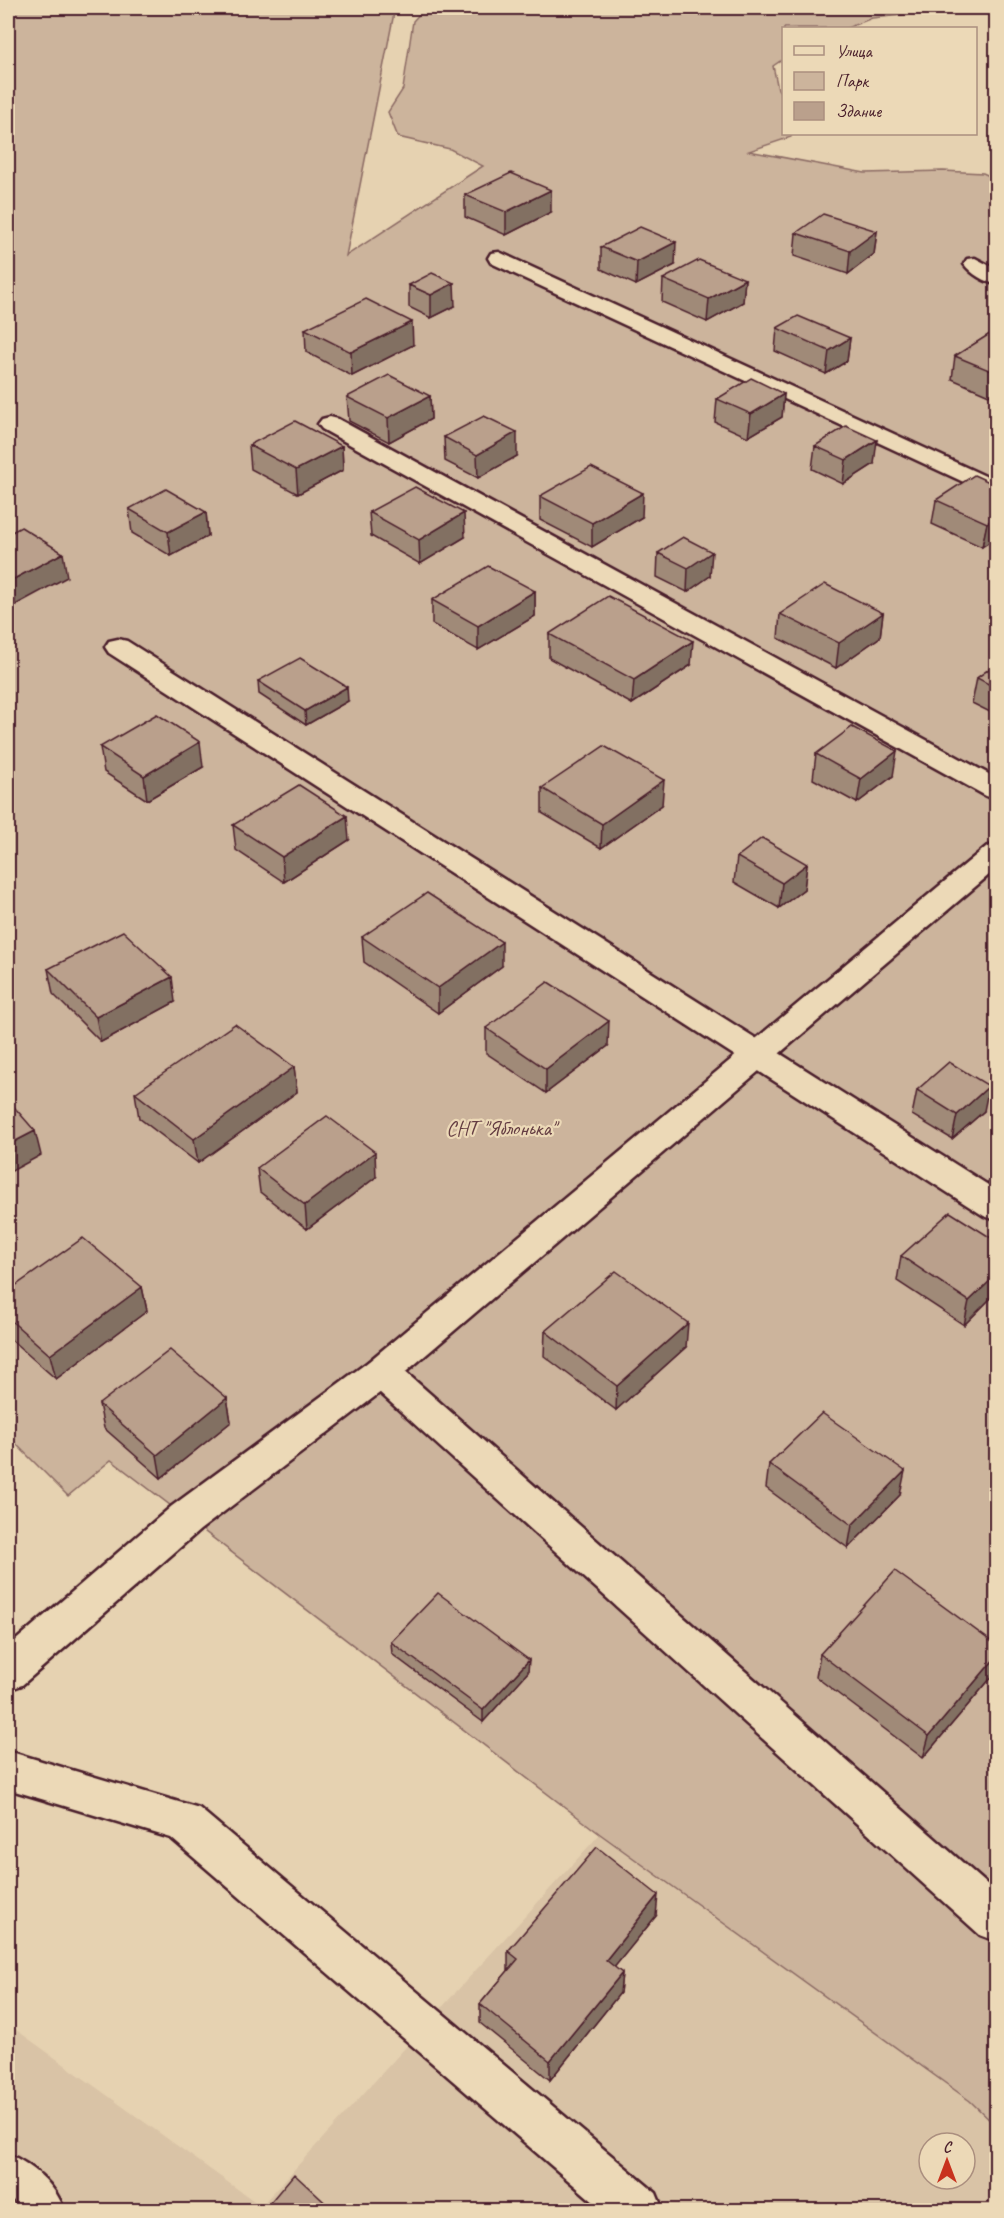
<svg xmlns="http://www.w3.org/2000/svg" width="1004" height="2218" viewBox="0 0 1004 2218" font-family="Caveat,sans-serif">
  <rect width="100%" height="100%" fill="#e6d2b1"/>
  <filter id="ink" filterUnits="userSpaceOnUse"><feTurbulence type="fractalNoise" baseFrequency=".0167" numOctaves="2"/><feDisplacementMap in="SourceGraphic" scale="12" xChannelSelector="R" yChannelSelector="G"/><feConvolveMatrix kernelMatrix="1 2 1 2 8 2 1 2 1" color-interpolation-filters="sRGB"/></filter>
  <g filter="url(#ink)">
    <path fill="#d9c3a6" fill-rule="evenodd" d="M600 1834 970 2101 996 2126V2210H8V2024L261 2206ZM929 2143H965V2179H929Z"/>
    <path fill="#ccb49c" stroke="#8b6a64" stroke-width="1.5" d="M8 8H395L346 256 483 166 450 149 398 137 388 112 403 89 413 21 425 8H932L922 13 872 18 847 28H784L783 59 773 66 778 89 783 96 784 134H792L791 137 749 151 865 173 943 171 983 173 996 179V2126L970 2101 600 1834 111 1460 68 1496 8 1436Z"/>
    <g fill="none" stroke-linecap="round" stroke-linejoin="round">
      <defs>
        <path id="service" d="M499 252 996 481V497L491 263 488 258 491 253Z
          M975 258 996 269V284C985 282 971 274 964 264L967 259Z
          M330 417 338 419 996 778V799L986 796 322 429 318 424 322 419Z
          M118 639 127 641 996 1190V1220L984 1216 109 653 105 647 109 641Z
          M381 1357 394 1362 996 1892V1941L980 1935 368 1382 363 1372 368 1362Z
          M8 1751 199 1808 656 2193 663 2210H603L171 1838 8 1789Z
          M8 2154C32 2164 56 2185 64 2210H8Z"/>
        <path id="minor" d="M996 844V869L394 1382 200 1530 22 1685 8 1690V1647L172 1506 368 1362 986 847Z"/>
      </defs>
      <use href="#service" stroke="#4a1f2b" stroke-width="5"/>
      <use href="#minor" stroke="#4a1f2b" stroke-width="5"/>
      <use href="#service" fill="#ecd9b7" fill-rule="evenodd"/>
      <use href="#minor" fill="#ecd9b7" fill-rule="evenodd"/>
    </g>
    <path fill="#a08a78" stroke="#4a1f2b" stroke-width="1.5" d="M465 195 551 212 506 235 465 217Z
      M877 231 874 254 848 274 794 256 796 233Z
      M601 247 675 265 636 285 601 269Z
      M663 279H745L743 302 707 322 662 302Z
      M409 285 455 306 431 318 409 307Z
      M777 328 850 338 847 361 826 374 775 351Z
      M305 329 413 345 352 376 306 352Z
      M996 330V398L952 379 955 356Z
      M784 394 782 417 748 437 715 422 717 399Z
      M430 396 431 419 389 442 349 421 347 397Z
      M444 437 517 456 478 478 445 461Z
      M249 445 342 446 343 470 298 494 251 469Z
      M815 446 874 464 843 484 812 469Z
      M996 485 982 547 932 524 936 500Z
      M540 496 642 517 592 547 540 520Z
      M129 509 206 512 208 536 171 556 132 533Z
      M369 512 465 537 420 564 371 536Z
      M658 553 710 576 687 592 657 577Z
      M535 591V616L478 650 432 624V600Z
      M883 613 880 637 836 668 778 638 780 614Z
      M549 634 691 665 632 704 549 658Z
      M996 664V715L972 703 977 678Z
      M258 681 348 701 306 725 259 694Z
      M100 747 203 767 147 800 104 772Z
      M816 754 893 776 857 803 813 779Z
      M542 788 662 805 601 848 542 813Z
      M233 825 349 840 284 882 236 850Z
      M737 857 807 864 804 889 779 908 734 882Z
      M362 937 502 966 438 1013 364 962Z
      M48 969 175 1002 101 1042 53 994Z
      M486 1028 608 1046 546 1093 486 1053Z
      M294 1067 297 1092 198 1163 139 1118 135 1093Z
      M917 1090 984 1111 952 1139 912 1115Z
      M257 1168 376 1177 307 1229 260 1192Z
      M996 1241V1293L964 1325 897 1281 901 1256Z
      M142 1287 147 1311 56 1379 8 1337V1291Z
      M545 1331 686 1347 616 1410 544 1356Z
      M227 1398 231 1422 161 1478 104 1428 99 1404Z
      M769 1464 900 1495 848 1548 766 1488Z
      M391 1642 528 1672 483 1722 392 1654Z
      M820 1654 996 1672 923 1758 816 1677Z
      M656 1916 614 1967 622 1973 620 1993 550 2080 480 2023V2004L508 1971V1951Z"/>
    <path fill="#827062" stroke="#4a1f2b" stroke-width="1.5" d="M551 190V212L506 235V212Z
      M877 231 874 254 848 274 850 251Z
      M676 242 675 265 636 285 637 262Z
      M745 279 743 302 707 322 709 299Z
      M454 283 455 306 431 318V295Z
      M412 322 413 345 352 376 351 352Z
      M850 338 847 361 826 374 829 351Z
      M784 394 782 417 748 437 751 414Z
      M430 396 431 419 389 442 388 418Z
      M517 432V456L478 478 477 455Z
      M877 440 874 464 843 484 846 460Z
      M342 446 343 470 298 494 296 470Z
      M643 493 642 517 592 547V523Z
      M206 512 208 536 171 556 168 532Z
      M464 513 465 537 420 564 419 540Z
      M996 517V538L982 547 987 523Z
      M712 552 710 576 687 592 688 568Z
      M63 553 67 577 8 609V582Z
      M535 591V616L478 650V626Z
      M883 613 880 637 836 668 839 643Z
      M693 641 691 665 632 704 634 680Z
      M347 687 348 701 306 725 305 711Z
      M200 742 203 767 147 800 144 776Z
      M897 751 893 776 857 803 861 779Z
      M664 780 662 805 601 848 602 824Z
      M347 816 349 840 284 882 282 857Z
      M807 864 804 889 779 908 782 883Z
      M502 942V966L438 1013V988Z
      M172 977 175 1002 101 1042 96 1017Z
      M609 1021 608 1046 546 1093V1069Z
      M294 1067 297 1092 198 1163 194 1139Z
      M989 1086 984 1111 952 1139 957 1115Z
      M35 1131 41 1155 8 1173V1145Z
      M375 1152 376 1177 307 1229 305 1205Z
      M996 1275V1293L964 1325 969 1301Z
      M142 1287 147 1311 56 1379 50 1355Z
      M688 1323 686 1347 616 1410 617 1386Z
      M227 1398 231 1422 161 1478 157 1455Z
      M905 1471 900 1495 848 1548 852 1525Z
      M996 1657V1672L923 1758 929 1736Z
      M529 1660 528 1672 483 1722V1710Z
      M658 1895 656 1916 604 1980 606 1960Z
      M622 1973 620 1993 550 2080V2061Z"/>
    <path fill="#baa08c" stroke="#4a1f2b" stroke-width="1.5" d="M511 173 551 190 506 212 465 195Z
      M823 214 877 231 850 251 796 233Z
      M640 227 676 242 637 262 601 247Z
      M699 260 745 279 709 299 663 279Z
      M432 273 454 283 431 295 409 285Z
      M366 299 412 322 351 352 305 329Z
      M798 316 850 338 829 351 777 328Z
      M996 330V373L955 356Z
      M389 375 430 396 388 418 347 397Z
      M751 378 784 394 751 414 717 399Z
      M484 416 517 432 477 455 444 437Z
      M295 421 342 446 296 470 249 445Z
      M846 426 877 440 846 460 815 446Z
      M591 467 643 493 592 523 540 496Z
      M974 475 996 485V517L987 523 936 500Z
      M415 487 464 513 419 540 369 512Z
      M166 489 206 512 168 532 129 509Z
      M21 527 63 553 8 582V534Z
      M683 537 712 552 688 568 658 553Z
      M488 566 535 591 478 626 432 600Z
      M825 584 883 613 839 643 780 614Z
      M608 596 693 641 634 680 549 634Z
      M300 658 347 687 305 711 258 681Z
      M996 664V688L977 678Z
      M157 714 200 742 144 776 100 747Z
      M852 727 897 751 861 779 816 754Z
      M604 746 664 780 602 824 542 788Z
      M299 785 347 816 282 857 233 825Z
      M762 838 807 864 782 883 737 857Z
      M427 893 502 942 438 988 362 937Z
      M123 931 172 977 96 1017 48 969Z
      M548 982 609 1021 546 1069 486 1028Z
      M235 1024 294 1067 194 1139 135 1093Z
      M949 1062 989 1086 957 1115 917 1090Z
      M8 1100 35 1131 8 1145Z
      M327 1116 375 1152 305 1205 257 1168Z
      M950 1212 996 1241V1275L969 1301 901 1256Z
      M83 1238 142 1287 50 1355 8 1318V1291Z
      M616 1271 688 1323 617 1386 545 1331Z
      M170 1350 227 1398 157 1455 99 1404Z
      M822 1413 905 1471 852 1525 769 1464Z
      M895 1571 996 1645V1657L929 1736 820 1654Z
      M438 1593 529 1660 483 1710 391 1642Z
      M597 1847 658 1895 606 1960 622 1973 550 2061 480 2004 518 1959 508 1951Z
      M294 2174 334 2211H263Z
      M8 2196 22 2211H8Z"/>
  </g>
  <g text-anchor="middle" stroke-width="4.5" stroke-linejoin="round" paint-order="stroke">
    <g font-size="21" fill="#643d42" stroke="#ecd9b7">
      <text x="501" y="1135">СНТ "Яблонька"</text>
    </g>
  </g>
  <rect width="1004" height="2218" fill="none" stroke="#ecd9b7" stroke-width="30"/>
  <rect x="15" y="15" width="974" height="2188" fill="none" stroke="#4a1f2b" stroke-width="2" filter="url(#ink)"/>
  <rect x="782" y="27" width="195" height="108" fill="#ecd9b7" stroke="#ab8f7f" stroke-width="1.5"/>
  <rect x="794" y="46" width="30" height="9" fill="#ecd9b7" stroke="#ab8f7f" stroke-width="1.5"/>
  <text x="836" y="57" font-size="18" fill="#4a1f2b">Улица</text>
  <rect x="794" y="72" width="30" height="18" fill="#ccb49c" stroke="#ab8f7f" stroke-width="1.5"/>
  <text x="836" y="87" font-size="18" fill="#4a1f2b">Парк</text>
  <rect x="794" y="102" width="30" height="18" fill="#baa08c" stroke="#ab8f7f" stroke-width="1.5"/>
  <text x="836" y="117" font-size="18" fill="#4a1f2b">Здание</text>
  <g transform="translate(947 2161)"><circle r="28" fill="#ecd9b7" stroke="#ab8f7f" stroke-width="1.5"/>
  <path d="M0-4.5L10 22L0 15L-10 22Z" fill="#c8321e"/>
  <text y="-9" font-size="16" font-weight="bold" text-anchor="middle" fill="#4a1f2b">С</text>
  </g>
</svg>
